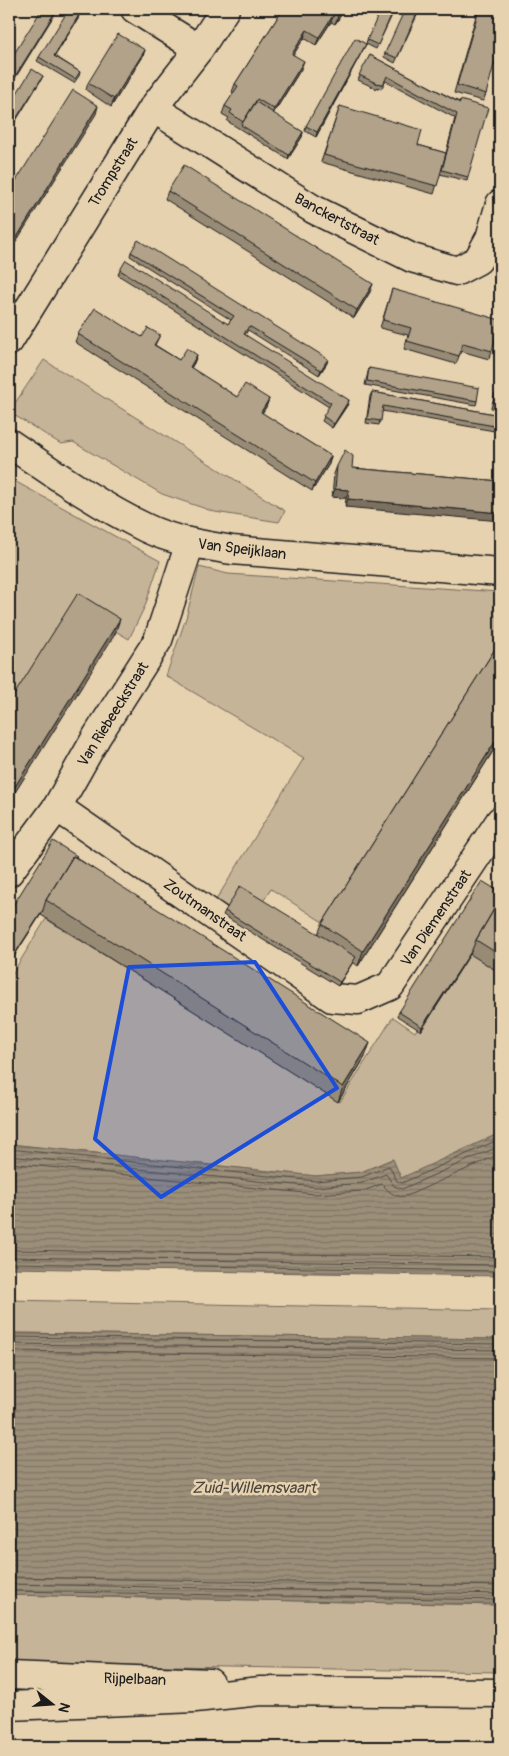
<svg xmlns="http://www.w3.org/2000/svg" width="509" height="1756" viewBox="0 0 509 1756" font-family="Pangolin,sans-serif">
  <defs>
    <pattern id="water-rules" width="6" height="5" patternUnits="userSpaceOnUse" patternTransform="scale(1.25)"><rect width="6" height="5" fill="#9c8f7a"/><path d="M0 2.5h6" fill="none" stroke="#7e7463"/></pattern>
  </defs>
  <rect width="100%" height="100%" fill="#e7d2b0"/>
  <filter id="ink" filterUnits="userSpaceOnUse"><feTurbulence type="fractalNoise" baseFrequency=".02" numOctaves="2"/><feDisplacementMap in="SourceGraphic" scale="10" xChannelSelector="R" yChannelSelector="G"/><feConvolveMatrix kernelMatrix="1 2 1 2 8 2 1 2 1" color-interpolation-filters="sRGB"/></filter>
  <g filter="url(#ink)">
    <path fill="#c6b498" stroke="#71685a" d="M44 360 285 511 279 522 215 512 162 494 73 442 61 444 9 412Z
      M9 478 160 561 145 606 129 639 71 605 9 710Z
      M199 567 228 574 500 592V662L332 928 271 889 246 928 211 908 304 758 166 676 186 618Z
      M46 919 340 1102 393 1017 415 1032 474 945 500 961V1133L401 1179 392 1159 361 1172 316 1176 9 1144V979Z
      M9 1300 500 1310V1339L9 1333Z
      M9 1595 500 1605V1672L9 1663Z"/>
    <path fill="url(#water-rules)" stroke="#696154" d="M500 1133V1276L9 1268V1144L316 1176 361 1172 393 1159 401 1178Z
      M9 1333 500 1339V1605L9 1595Z"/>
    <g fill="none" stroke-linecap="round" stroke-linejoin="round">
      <path stroke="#4f4a42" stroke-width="1" d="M9 1149 316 1181 362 1177 389 1166 397 1181 402 1183 500 1139
        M9 1156 316 1187 362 1183 386 1174 394 1186 402 1189 500 1146
        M9 1163 315 1194 363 1191 382 1184C390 1193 396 1199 409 1195L500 1154
        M9 1250 500 1257
        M9 1257 500 1265
        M9 1263 500 1271
        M9 1337 500 1344
        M9 1344 500 1350
        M9 1351 500 1358
        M9 1577 500 1586
        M9 1584 500 1594
        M9 1591 500 1600"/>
      <defs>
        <path id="street" d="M135 9 199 49
          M153 108 313 209 412 258 457 271 478 260 490 238 500 204
          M9 341 153 108 199 49 225 9
          M9 443C53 473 98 505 146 528 173 541 203 545 232 550L500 572
          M57 807 332 998 358 1000 390 986 500 821
          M9 872 57 807 97 736 158 640 190 543"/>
        <path id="secondary" d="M9 1675 210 1683
          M9 1706 195 1698 261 1691 500 1693"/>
      </defs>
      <use href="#street" stroke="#1c1c1c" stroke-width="31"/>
      <use href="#secondary" stroke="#1c1c1c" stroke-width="31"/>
      <use href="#street" stroke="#e7d2b0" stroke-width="28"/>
      <use href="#secondary" stroke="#e7d2b0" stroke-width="28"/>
    </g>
    <path fill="#988b76" stroke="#1c1c1c" d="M283 9H345L335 24 331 22 316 45 304 38 293 55 301 69 273 114 303 132 302 137 288 159 227 121 229 118 222 114 225 106 234 93 232 92 235 84Z
      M395 9 376 49 366 44 316 137 305 131 306 126 366 44 367 40Z
      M420 9 395 63 384 57 385 53Z
      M478 9H500L486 94 483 101 454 93Z
      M79 15 78 19 55 56 80 72 79 76 74 83 37 61 39 57Z
      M145 50 142 58 111 107 86 90 88 83Z
      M370 55 459 102 460 100 468 177 467 181 440 174 434 194 321 162 340 106 418 145 446 153 455 118 386 81 381 89 377 87V89L358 80Z
      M168 191 370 292 354 318 165 199Z
      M131 252 327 363 319 375 248 330 245 335 348 404 332 428 322 421 329 407 118 275 120 270 228 324 231 320 130 256Z
      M392 289 492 351 489 359 461 351 456 364 404 349 408 335 380 328Z
      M78 334 142 337 160 335 155 345 179 360 197 355 194 363 191 368 237 397 269 399 266 407 262 413 331 456 329 464 312 491 75 342Z
      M369 368 477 401 476 405 365 385Z
      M372 392 500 415V432L382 411 379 425 366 423 370 396Z
      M495 393 500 394V410L491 408Z
      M337 466 352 468 500 481 345 507 346 498 332 497 334 474Z
      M500 641V740L358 966 353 962 338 986 223 915 225 911 318 934 322 924Z
      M76 857 365 1057 338 1102 41 915V914L9 964V912Z
      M500 892V973L470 954 421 1031 397 1016 399 1012Z"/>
    <path fill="#7c7160" stroke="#1c1c1c" d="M57 9H58L9 88V86Z
      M343 9H345L335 24 338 16Z
      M334 14 331 22 316 45 319 37Z
      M79 15 78 19 52 60 54 56Z
      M307 30 304 38 289 62 292 54Z
      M366 44 364 48 316 137 317 132Z
      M145 50 142 58 111 107 114 99Z
      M304 61 301 69 271 117 274 109Z
      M43 76 41 80 9 132V130Z
      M98 106 96 114 9 253V250Z
      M303 132 302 137 288 159 289 155Z
      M373 284 370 292 354 318 357 310Z
      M197 355 194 363 187 375 190 367Z
      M328 359 327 363 319 375 321 370Z
      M269 399 266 407 258 420 261 412Z
      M349 400 348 404 332 428 334 424Z
      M331 456 329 464 312 491 315 483Z
      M335 489 349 490 346 498 332 497Z
      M348 499 500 513V521L345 507Z
      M120 619 115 634 9 802V796Z
      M500 734V740L358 966 363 951Z
      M43 910 41 914 9 964V963Z
      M472 950 470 954 421 1031 422 1027Z
      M352 962H353L338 986 340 982Z
      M370 1043 365 1057 338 1102 343 1087Z"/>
    <path fill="#b1a289" stroke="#1c1c1c" d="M42 9H57L9 86V62Z
      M69 9H70L79 15 54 56 80 72 75 79 39 57Z
      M283 9H343L338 16 334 14 319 37 307 30 292 54 304 61 274 109 257 99 243 122 230 113 232 110 225 106 238 86 235 84Z
      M381 9H394L378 45 367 40Z
      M405 9H419L397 58 385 53Z
      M479 9H500V43L486 94 457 85Z
      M118 34 145 50 114 99 88 83Z
      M355 38 366 44 317 132 306 126Z
      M370 55 460 103V100L488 108 468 177 442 170 457 114 387 76 383 85 379 83 378 84 359 75Z
      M32 69 43 76 9 130V106Z
      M73 90 98 106 9 250V192Z
      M256 102 303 132 289 155 241 125Z
      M340 106 422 130 418 145 446 153 437 186 324 155Z
      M184 165 373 284 357 310 168 191Z
      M138 240 328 359 321 370 249 326 244 334 349 400 334 424 323 416 331 403 120 270 126 260 228 324 234 316 131 252Z
      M392 289 500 320 492 351 463 343 459 356 407 341 411 328 383 320Z
      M95 308 142 337 148 328 160 335 154 345 179 360 187 348 197 355 190 367 237 397 245 384 269 399 261 412 331 456 315 483 78 334Z
      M369 368 479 388 477 401 367 381Z
      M372 392 500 415V427L383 406 381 421 367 419Z
      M495 393 500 394V405L493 404Z
      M345 450 353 456 352 468 500 481V513L348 499 349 490 335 489 337 466Z
      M78 593 120 619 9 796V703Z
      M500 641V734L363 951 322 924Z
      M53 841 77 856 76 857 73 856 46 900 43 910 9 963V912Z
      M73 856 370 1043 343 1087 46 900Z
      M482 881 500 892V899L476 940 472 950 422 1027 399 1012Z
      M240 886 356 957 340 982 225 911Z
      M500 899V955L476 940Z"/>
  </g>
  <path fill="#1d4ed8" fill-opacity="0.2" stroke="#1d4ed8" stroke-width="4" stroke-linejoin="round" d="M255 962 337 1088 161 1197 95 1139 129 967Z"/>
  <g text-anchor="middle" stroke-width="5" stroke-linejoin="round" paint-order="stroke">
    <g font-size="15" fill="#1c1c1c" stroke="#e7d2b0">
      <text transform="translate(113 172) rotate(-58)" y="5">Trompstraat</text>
      <text transform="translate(337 219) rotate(28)" y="5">Banckertstraat</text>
      <text transform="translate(242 549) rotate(7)" y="5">Van Speijklaan</text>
      <text transform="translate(113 714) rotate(-58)" y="5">Van Riebeeckstraat</text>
      <text transform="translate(205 910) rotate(35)" y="5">Zoutmanstraat</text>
      <text transform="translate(436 918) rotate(-56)" y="5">Van Diemenstraat</text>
      <text transform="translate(135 1679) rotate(2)" y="5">Rijpelbaan</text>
    </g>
    <g font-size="16" font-style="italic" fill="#49443d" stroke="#e7d2b0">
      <text x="254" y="1493">Zuid-Willemsvaart</text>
    </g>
  </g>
  <rect width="509" height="1756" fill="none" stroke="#e7d2b0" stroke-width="30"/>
  <rect x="15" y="15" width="479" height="1726" fill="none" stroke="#1c1c1c" stroke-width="2" filter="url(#ink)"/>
  <g transform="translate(52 1704) rotate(107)" stroke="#e7d2b0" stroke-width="4" paint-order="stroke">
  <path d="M0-4L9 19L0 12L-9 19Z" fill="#1c1c1c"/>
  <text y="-8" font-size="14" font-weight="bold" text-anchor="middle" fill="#1c1c1c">N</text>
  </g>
</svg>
